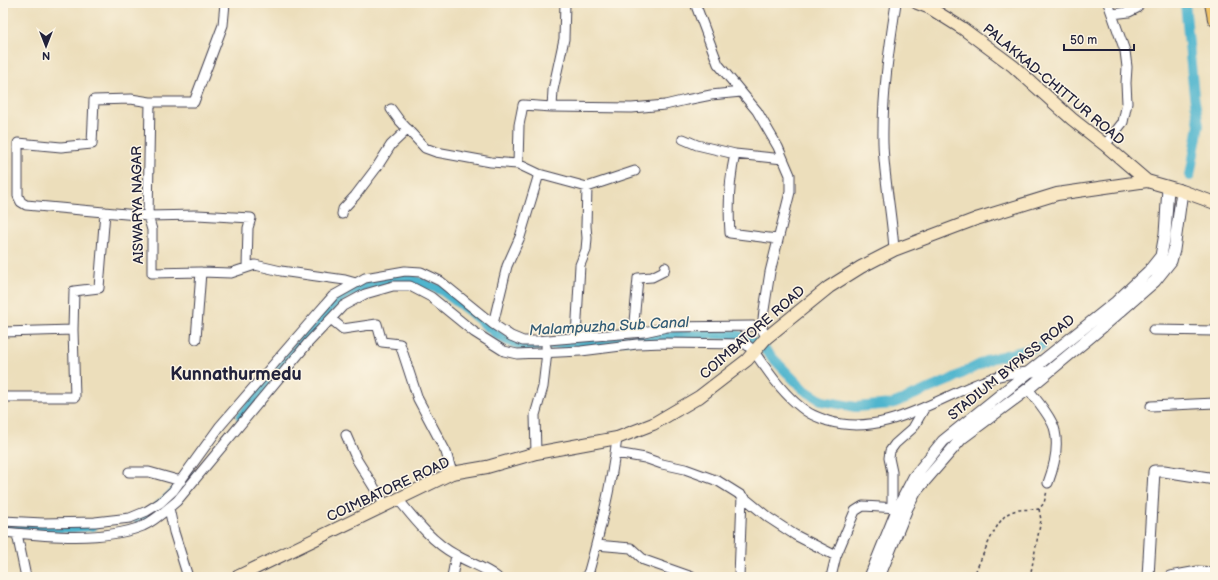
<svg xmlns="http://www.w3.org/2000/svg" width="1218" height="580" viewBox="0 0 1218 580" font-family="'Balsamiq Sans',sans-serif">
  <rect width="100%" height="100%" fill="#fcf5e5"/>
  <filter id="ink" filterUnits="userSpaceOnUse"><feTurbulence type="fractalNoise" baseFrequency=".025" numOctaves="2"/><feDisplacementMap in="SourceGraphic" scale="8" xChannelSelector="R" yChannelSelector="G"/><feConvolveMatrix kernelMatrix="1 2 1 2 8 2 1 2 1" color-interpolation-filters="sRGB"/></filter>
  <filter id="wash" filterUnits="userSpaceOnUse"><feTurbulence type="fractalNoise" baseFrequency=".012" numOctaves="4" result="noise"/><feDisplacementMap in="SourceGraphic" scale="16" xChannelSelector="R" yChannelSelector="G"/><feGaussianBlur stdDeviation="0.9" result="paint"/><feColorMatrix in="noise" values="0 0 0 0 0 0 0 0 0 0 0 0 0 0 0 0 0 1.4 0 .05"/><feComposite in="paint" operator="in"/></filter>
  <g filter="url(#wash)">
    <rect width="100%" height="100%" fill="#ecdebb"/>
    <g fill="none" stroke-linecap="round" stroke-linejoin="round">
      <path stroke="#4fb5ce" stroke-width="10" d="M1185 3 1194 96 1199 125 1190 176
        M241 417 300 344 330 308 346 294 381 281 405 277 441 290 469 311 497 335 506 340 526 347 672 336 711 334 738 335 760 345 803 389 822 401 856 407 892 404 950 380 990 359 1042 346
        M136 518 149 515 193 476
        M3 526 68 528 93 526"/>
    </g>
  </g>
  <g filter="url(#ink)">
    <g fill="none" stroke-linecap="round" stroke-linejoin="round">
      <defs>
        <path id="minor" d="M225 3 223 25 194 102H150L148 216 152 230V273L201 272 231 273 255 265 281 271 345 280 356 283
          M695 3 718 64 757 111 778 147 790 175V192L770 272 764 310 762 329 764 333
          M1112 14 1129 12 1137 8 1140 3
          M150 102 131 99 94 100 92 144 61 147 18 143V196L21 202 26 205 148 216 197 215 251 218 248 228 247 267
          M552 107 553 90 564 39 565 3
          M391 109 399 120 425 148 436 152 491 162 518 164 539 174 587 187 586 226 587 238 586 250 580 265 576 337
          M683 139 697 145 735 154
          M1105 145 1123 122 1127 103 1126 83 1127 67 1125 51 1108 3
          M518 164 519 125 523 105 552 107 632 108 665 105 686 100 711 95 741 92
          M587 187 635 171
          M342 214 343 209 355 196 377 167 391 145 408 129
          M777 239 730 233C728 206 729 181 735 154L783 159
          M894 250C892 214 884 179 883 143 882 96 889 49 896 3
          M331 319 343 329 377 324 382 342 400 344 418 399 446 452 452 473
          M493 324 507 266 520 237 539 174
          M1153 330 1215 331
          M3 332 73 330
          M633 333 638 278 652 277 664 271 665 267
          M196 339 201 272
          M1028 389C1036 399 1053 419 1055 431 1059 449 1054 467 1048 483
          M3 397H75L73 330 74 291 99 288 105 212
          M1151 406 1215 403
          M346 435 357 460 385 505
          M536 453 535 415 543 387 547 352 546 347
          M616 453 645 458 662 464 685 469 718 481 742 496 769 518 795 535 836 556
          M129 472H149L181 481
          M398 499C415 520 432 542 456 555 469 563 484 567 497 577
          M169 508 174 532 188 577
          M892 508V472L889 458 890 451 895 444 913 428 925 407
          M3 521 43 523 95 522 130 518 147 511 160 503 173 491 220 426 318 313 333 296 365 278 405 271 421 272 440 281 493 324 511 336 523 341H536L644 332 667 327 753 326 762 329
          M3 532C45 536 103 542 143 526 156 520 166 510 177 501L308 343 343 306 365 294 393 286H410L431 297 474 332 504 351 517 354 581 351 637 344 664 343 746 344C756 352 757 357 765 367 776 383 790 400 806 411 813 416 820 418 828 421 886 438 939 396 992 378 1010 372 1030 372 1049 371
          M17 534 26 577
          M596 545 631 548 644 560 692 577
          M452 577 456 555
          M586 577 589 571C601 528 612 482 617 438
          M739 577 742 496
          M831 577 836 556 855 511 863 506 898 508"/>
        <path id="tertiary" d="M870 577 898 508 914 477 943 441 1116 302 1149 271 1161 256 1165 234 1168 188
          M879 577 907 508 916 491 962 438 1028 389 1100 329 1155 281 1171 261 1174 250 1182 191
          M1148 577 1154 471H1164L1215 479
          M1170 577 1198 572 1215 573"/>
        <path id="secondary" d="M917 3 930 8 962 28 1013 66 1072 119 1105 145 1147 181
          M237 577 452 473 487 467 536 453 617 438 653 424 699 397 747 360 766 338 829 287 861 267 894 250 976 219 1057 194 1147 181 1182 191 1215 203"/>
        <path id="primary" d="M1212 3 1215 19"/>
      </defs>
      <use href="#minor" stroke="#403e4e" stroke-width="11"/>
      <use href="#tertiary" stroke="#403e4e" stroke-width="13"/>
      <use href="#secondary" stroke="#403e4e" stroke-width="14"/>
      <use href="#primary" stroke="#403e4e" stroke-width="16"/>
      <path stroke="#403e4e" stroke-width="1.5" stroke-dasharray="3 3" stroke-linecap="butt" d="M973 577C980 563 996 519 1009 513 1018 508 1029 510 1039 509L1044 503 1047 491
        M1030 577 1041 520 1039 509"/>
      <use href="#minor" stroke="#fff" stroke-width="9"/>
      <use href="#tertiary" stroke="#fff" stroke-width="11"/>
      <use href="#secondary" stroke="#f9e7c3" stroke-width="12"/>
      <use href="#primary" stroke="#f0c369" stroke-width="14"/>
    </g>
  </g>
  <g text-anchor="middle" stroke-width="3" stroke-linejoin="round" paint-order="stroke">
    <g font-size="14" fill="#22223b" stroke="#fcf5e5">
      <text transform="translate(1054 84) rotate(40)" y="5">PALAKKAD-CHITTUR ROAD</text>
      <text transform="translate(137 205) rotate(-91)" y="5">AISWARYA NAGAR</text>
      <text transform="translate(752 332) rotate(-41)" y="5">COIMBATORE ROAD</text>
      <text transform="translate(1011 367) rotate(-39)" y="5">STADIUM BYPASS ROAD</text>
      <text transform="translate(388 489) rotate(-25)" y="5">COIMBATORE ROAD</text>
    </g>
    <g font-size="15" font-style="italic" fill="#345d76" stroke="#fcf5e5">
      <text transform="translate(609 326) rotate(-3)" y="5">Malampuzha Sub Canal</text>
    </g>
    <g font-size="18" font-weight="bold" fill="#22223b" stroke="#fcf5e5">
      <text x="236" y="380">Kunnathurmedu</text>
    </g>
  </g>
  <rect width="1218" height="580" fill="none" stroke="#fcf5e5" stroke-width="16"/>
  <g transform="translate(46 46) rotate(180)" stroke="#fcf5e5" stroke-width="3" paint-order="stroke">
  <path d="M0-3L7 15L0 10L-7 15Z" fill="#22223b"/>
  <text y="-6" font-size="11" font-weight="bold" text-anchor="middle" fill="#22223b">N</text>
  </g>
  <path d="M1064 44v6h70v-6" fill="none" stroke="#22223b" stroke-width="2"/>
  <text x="1070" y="44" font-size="12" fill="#22223b" stroke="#fcf5e5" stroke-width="3" paint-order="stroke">50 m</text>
</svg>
